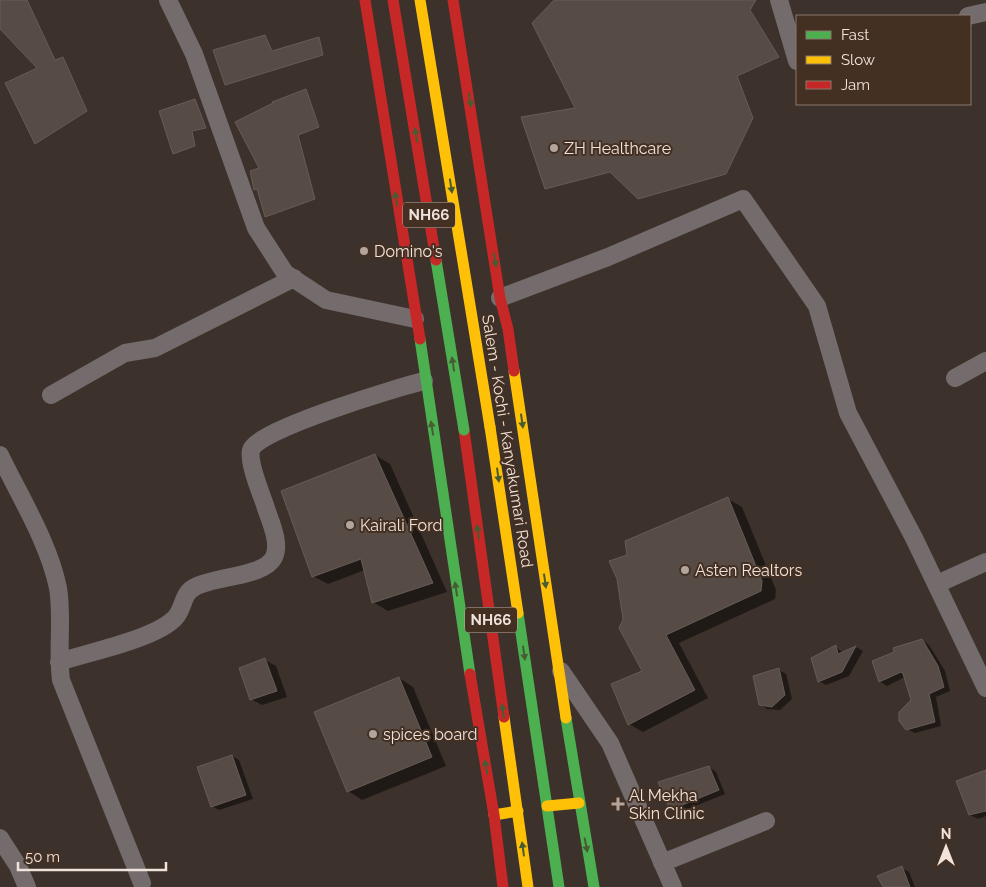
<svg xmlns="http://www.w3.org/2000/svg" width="986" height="887" viewBox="0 0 986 887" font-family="Raleway,sans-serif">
  <rect width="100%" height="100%" fill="#3c312b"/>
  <path fill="#0007" d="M375 455 390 464 447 592 388 611 373 602 365 570 328 584 313 576Z
    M728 499 742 507 776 590 775 599 679 643 708 698 643 732 629 724 644 672 624 619 628 556Z
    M922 640 929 645 945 671 950 691 936 697 941 726 915 733 907 729 913 700 905 677 887 686 880 682Z
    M836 647 843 653 856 647 863 651 849 676 826 685 819 681Z
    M265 660 276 666 287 697 262 705 251 699Z
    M779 670 786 674 792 699 780 710 767 709 760 704Z
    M399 678 413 687 446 766 362 800 348 791Z
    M232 756 239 760 253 799 219 810 212 806Z
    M709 767 716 772 725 794 678 813 671 809Z
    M986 771V816L978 819 970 815Z
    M901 868 909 872 915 887H884Z"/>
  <path fill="#574b46" stroke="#665c57" d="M0 0H27L55 60 63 57 87 111 35 144 5 83 37 68 0 29Z
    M554 0H756L750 10 779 57 737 76 753 118 726 174 638 199 610 172 545 189 521 117 575 108 532 23Z
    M265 35 272 51 319 37 323 55 225 85 213 50Z
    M306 89 319 127 298 135 315 199 265 217 257 189 254 190 250 171 259 168 235 122 273 103 272 102Z
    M195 99 206 128 192 131 195 146 173 154 159 111Z
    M375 454 433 583 372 603 361 559 312 577 281 491Z
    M728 497 762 581 761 591 666 635 695 690 628 725 611 684 642 671 619 628 623 619 617 579 609 561 627 555 625 541Z
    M922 639 938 666 944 687 929 694 935 722 906 730 899 721V712L911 700 903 674 901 672 879 682 872 661 894 652 893 648Z
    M836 645 838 654 856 646 842 672 818 682 811 658Z
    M265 658 277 691 250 700 239 668Z
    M779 668 785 695 772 707 759 705 753 676Z
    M399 677 432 757 347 792 314 712Z
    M232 755 246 795 211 807 197 767Z
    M709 766 719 790 670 810 658 782Z
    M986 770V811L969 815 956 781Z
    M902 866 910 887H883L877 876Z"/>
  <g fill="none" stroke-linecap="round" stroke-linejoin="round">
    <path stroke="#746c6c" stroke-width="18" d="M168 0 194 54 256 228 285 273 326 300 415 319
      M779 0 797 61
      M968 16 986 12
      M500 298 608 257 743 199 817 306 848 413 914 538 986 688
      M955 378 986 361
      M51 395 125 353 155 348 294 278
      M0 455C20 497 49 543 58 588 63 618 57 650 61 680L142 883
      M937 584 986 562
      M59 662C89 652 155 639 175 618 184 609 182 593 195 587 214 576 265 577 274 557 281 542 269 519 265 505 261 493 248 463 251 450 256 430 399 387 424 381
      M561 671 610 743 673 887
      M0 838 18 866 27 887
      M662 863 766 821"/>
    <path stroke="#4caf50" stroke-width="11" d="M420 339 470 674
      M518 613 559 887
      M566 718 594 887"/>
    <path stroke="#ffc107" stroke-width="11" d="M514 371 566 718
      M490 427 518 613
      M504 717 528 887
      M547 806 579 803
      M494 815 518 811"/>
    <path stroke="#c62828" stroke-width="11" d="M365 0 420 339
      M453 0 500 298 508 329 514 371
      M464 430 504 717
      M470 674 494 815 503 887"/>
    <path stroke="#4caf50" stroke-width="11" d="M436 260 464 430"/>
    <path stroke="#ffc107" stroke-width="11" d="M420 0 490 427"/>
    <path stroke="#c62828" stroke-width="11" d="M393 0 436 260"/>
  </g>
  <defs><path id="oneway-solid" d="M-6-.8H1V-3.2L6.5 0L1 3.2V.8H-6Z" transform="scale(1.25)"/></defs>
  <g fill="#475c33">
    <use href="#oneway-solid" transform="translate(470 100) rotate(81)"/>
    <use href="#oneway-solid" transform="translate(416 135) rotate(-99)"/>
    <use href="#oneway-solid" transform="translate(451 186) rotate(81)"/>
    <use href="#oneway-solid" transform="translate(396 199) rotate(-99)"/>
    <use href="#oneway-solid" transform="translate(495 260) rotate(81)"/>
    <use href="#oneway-solid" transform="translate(453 364) rotate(-99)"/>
    <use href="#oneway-solid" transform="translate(522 421) rotate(82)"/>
    <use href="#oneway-solid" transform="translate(432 428) rotate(-99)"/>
    <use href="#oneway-solid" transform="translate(498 475) rotate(82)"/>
    <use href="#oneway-solid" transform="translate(478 532) rotate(-98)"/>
    <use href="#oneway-solid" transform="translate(545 581) rotate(82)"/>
    <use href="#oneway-solid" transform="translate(456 589) rotate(-99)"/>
    <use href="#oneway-solid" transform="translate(524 653) rotate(82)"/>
    <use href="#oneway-solid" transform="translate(503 711) rotate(-98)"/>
    <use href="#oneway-solid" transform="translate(486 767) rotate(-100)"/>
    <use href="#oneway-solid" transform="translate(586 845) rotate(79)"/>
    <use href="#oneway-solid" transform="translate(523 849) rotate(-98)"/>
  </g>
  <g fill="#b1a59d" stroke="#443023" stroke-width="2">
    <circle cx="554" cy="148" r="5"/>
    <circle cx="364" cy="251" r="5"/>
    <circle cx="350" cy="525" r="5"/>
    <circle cx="685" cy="570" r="5"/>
    <circle cx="373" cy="734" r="5"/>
    <path d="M615.5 796.5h5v5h5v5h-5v5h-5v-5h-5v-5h5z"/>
  </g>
  <g text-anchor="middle" stroke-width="4" stroke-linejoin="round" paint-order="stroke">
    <g fill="#443023" stroke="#bcada4" stroke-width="1">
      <rect x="403" y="202.5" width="52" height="25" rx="4"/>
      <rect x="465" y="607.5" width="52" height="25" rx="4"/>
    </g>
    <g font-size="15" font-weight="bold" fill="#f0e3db">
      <text x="429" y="220">NH66</text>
      <text x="491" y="625">NH66</text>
    </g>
    <g font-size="16" fill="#f0e3db" stroke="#443023" text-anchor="start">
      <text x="564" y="154">ZH Healthcare</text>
      <text x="374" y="257">Domino's</text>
      <text x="360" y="531">Kairali Ford</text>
      <text x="695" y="576">Asten Realtors</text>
      <text x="383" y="740">spices board</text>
      <text x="629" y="801">Al Mekha<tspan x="629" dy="18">Skin Clinic</tspan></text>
    </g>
    <g font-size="16" fill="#f0e3db" stroke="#443023">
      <text transform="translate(508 441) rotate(81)" y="6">Salem - Kochi - Kanyakumari Road</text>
    </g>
  </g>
  <rect x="796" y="15" width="175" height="90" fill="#443023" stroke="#89786d"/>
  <rect x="806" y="31" width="25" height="8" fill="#4caf50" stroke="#89786d"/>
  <text x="841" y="40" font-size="15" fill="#f0e3db">Fast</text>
  <rect x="806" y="56" width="25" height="8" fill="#ffc107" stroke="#89786d"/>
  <text x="841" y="65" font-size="15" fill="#f0e3db">Slow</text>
  <rect x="806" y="81" width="25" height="8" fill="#c62828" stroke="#89786d"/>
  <text x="841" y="90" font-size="15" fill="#f0e3db">Jam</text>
  <g transform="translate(946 847)" stroke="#443023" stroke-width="4" paint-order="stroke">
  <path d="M0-4L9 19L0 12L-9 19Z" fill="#f0e3db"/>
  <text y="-8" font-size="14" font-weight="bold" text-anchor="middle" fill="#f0e3db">N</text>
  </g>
  <path d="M18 862v8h148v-8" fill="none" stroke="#f0e3db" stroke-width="2.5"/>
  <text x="25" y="862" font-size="15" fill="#f0e3db" stroke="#443023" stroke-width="4" paint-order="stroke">50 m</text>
</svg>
